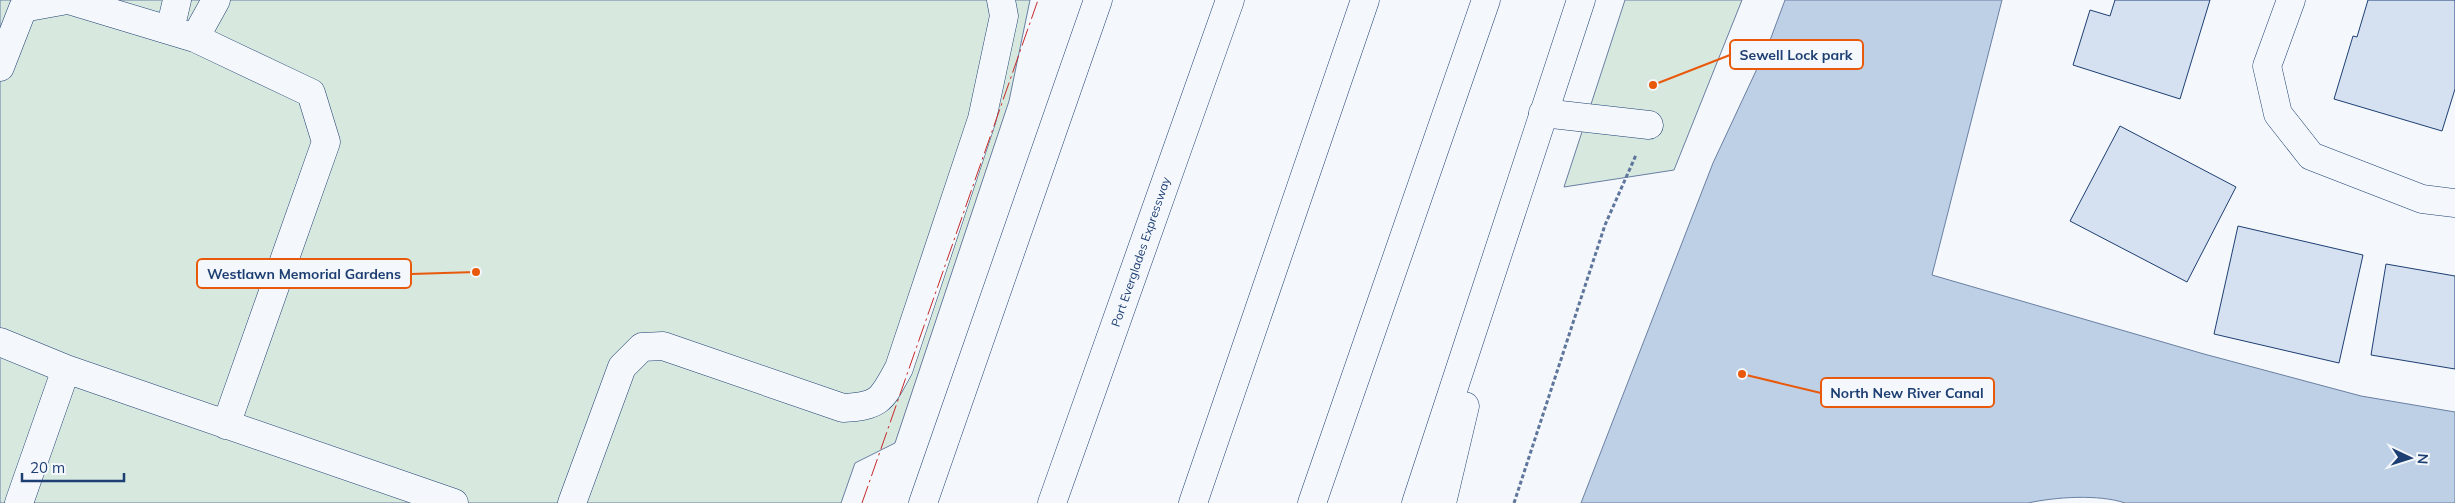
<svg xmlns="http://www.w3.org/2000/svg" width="2455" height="503" viewBox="0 0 2455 503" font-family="Mulish,sans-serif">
  <rect width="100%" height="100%" fill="#f4f7fb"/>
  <path fill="#d7e8df" stroke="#687fa3" d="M0 0H1030L1009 101 895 443 855 463 841 503H0Z
    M1625 0H1742L1674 170 1564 187Z"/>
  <path fill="#bed0e5" stroke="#687fa3" d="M1785 0H2002L1932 275 2204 354 2361 396 2455 412V503H2125C2099 494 2055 497 2028 503H1581L1713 163 1769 43Z"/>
  <path fill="#d5e0f0" stroke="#1d3f73" d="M2115 0H2210L2180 99 2073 65 2090 10 2110 16Z
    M2368 0H2455V89L2442 131 2334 99 2353 36 2357 37Z
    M2120 126 2236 187 2187 282 2070 221Z
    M2238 226 2363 255 2339 363 2214 334Z
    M2386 264 2455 276V369L2371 355Z"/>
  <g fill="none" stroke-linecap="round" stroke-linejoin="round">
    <defs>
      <path id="minor" d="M69 0 195 38 311 93 326 142 226 425
        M2291 0 2267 66 2278 114 2311 156 2422 199 2455 203
        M170 30 177 0
        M195 38 216 0
        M0 67 23 8 67 0
        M1543 113 1649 125
        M0 342 66 369
        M19 503 66 369 454 503
        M572 503 622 367 642 347 663 346 843 408C881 406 882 399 899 368L982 119 1004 16 1001 0"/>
      <path id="major" d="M923 503 1098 0
        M1416 503 1581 0
        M1442 503 1465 406"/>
      <path id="highway" d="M1052 503 1230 0
        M1193 503 1365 0
        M1312 503 1486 0"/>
    </defs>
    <use href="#minor" stroke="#1d3f73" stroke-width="29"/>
    <use href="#major" stroke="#1d3f73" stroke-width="29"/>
    <use href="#highway" stroke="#1d3f73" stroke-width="29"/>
    <path stroke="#5e769c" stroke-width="3" stroke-dasharray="4 2.5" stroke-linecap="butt" d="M1514 503 1605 225 1636 155"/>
    <use href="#minor" stroke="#f4f7fb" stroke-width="28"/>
    <use href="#major" stroke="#f4f7fb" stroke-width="28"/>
    <use href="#highway" stroke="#f4f7fb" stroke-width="28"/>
    <path stroke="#c62828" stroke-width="1" stroke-dasharray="18 4 2.5 4" stroke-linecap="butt" d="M862 503 1038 0"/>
  </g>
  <g text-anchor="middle" stroke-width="4" stroke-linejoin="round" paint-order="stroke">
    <g font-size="12" fill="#1d3f73" stroke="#f4f7fb">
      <text transform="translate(1141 252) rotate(-71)" y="4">Port Everglades Expressway</text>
    </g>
  </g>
  <path fill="none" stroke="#e8590c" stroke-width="2" d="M1653 85L1730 55M476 272L411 274M1742 374L1821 393"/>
  <g fill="#e8590c" stroke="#f4f7fb" stroke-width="2">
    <circle cx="1653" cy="85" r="5"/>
    <circle cx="476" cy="272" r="5"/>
    <circle cx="1742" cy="374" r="5"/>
  </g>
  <g fill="#f4f7fb" stroke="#e8590c" stroke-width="2">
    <rect x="1730" y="40" width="133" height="29" rx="5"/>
    <rect x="197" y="259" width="214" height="29" rx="5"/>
    <rect x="1821" y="378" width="173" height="29" rx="5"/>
  </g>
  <g font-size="14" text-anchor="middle" font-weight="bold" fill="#1d3f73">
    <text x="1796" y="60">Sewell Lock park</text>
    <text x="304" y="279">Westlawn Memorial Gardens</text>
    <text x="1907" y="398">North New River Canal</text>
  </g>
  <g transform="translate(2410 458) rotate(94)" stroke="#f4f7fb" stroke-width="4" paint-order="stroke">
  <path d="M0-4L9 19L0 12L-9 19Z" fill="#1d3f73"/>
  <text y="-8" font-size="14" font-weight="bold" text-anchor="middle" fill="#1d3f73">N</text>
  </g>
  <path d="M22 473v8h102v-8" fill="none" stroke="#1d3f73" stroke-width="2.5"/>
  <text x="30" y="473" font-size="15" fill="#1d3f73" stroke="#f4f7fb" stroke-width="4" paint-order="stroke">20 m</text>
</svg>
